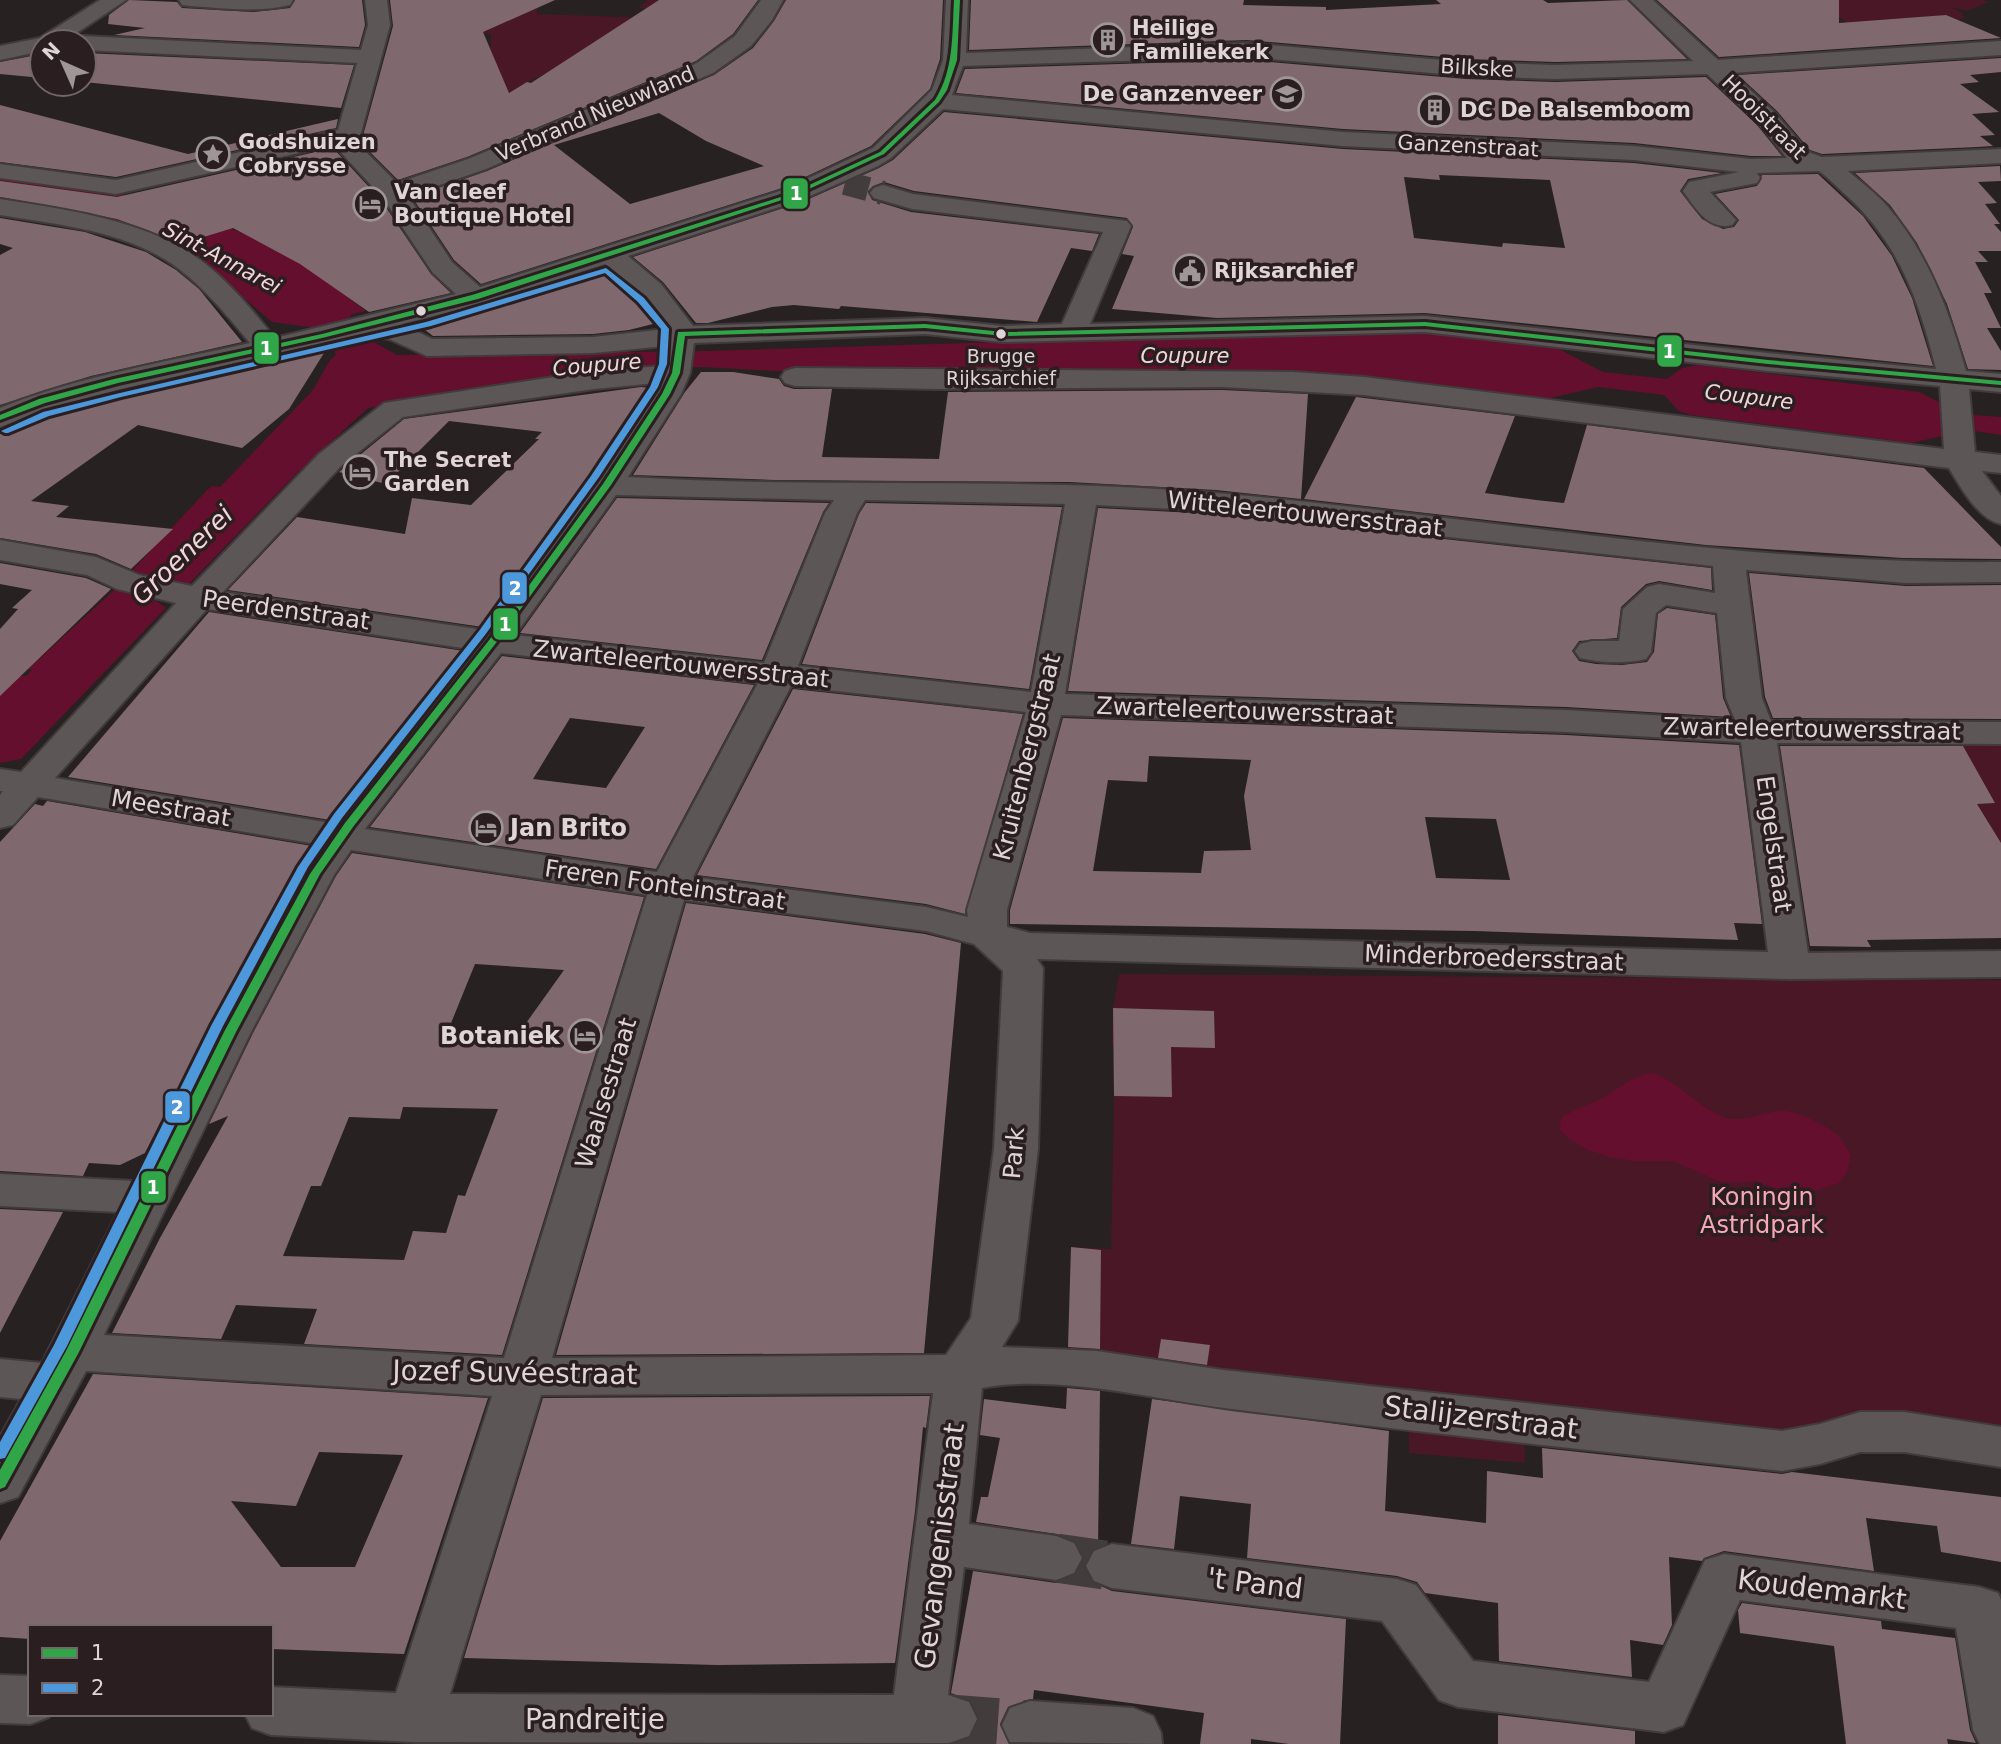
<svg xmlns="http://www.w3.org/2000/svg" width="2001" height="1744" viewBox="0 0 2001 1744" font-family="'DejaVu Sans',sans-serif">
  <rect width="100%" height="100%" fill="#272122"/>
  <path fill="#491725" d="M472 0H512V5L527 4 526 8H538L537 14 655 18 662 10 639 8 647 0H670L667 3 686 4 690 0 699 1 695 7 704 8 685 32 666 31 663 34 671 36 653 50 659 52 658 54 680 57 673 60 657 58 645 64 637 62 617 70 632 75 607 86 584 77 572 76 587 72 579 68 548 77 543 75 527 82 482 110 494 114 472 126 452 122 477 104 442 103 449 81H470L472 74H455L456 64 495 60 490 53 491 34 472 32 471 28H481L482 17 466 18 465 9 481 8 476 6V3H470Z
    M1816 0H1983L1989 2 1967 11 1950 7 1964 14 1961 15 1966 17 1958 20 1947 16 1879 20 1851 26Z
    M1961 745H2001V867L1989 823 1977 804 1994 803Z
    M1119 974 2001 980V1437L1804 1439 1069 1360 1071 1247 1111 1249 1115 1046 1112 1045 1113 1008Z
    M1409 1424 1524 1434 1525 1463 1409 1453Z"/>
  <path fill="#640f2d" d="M0 174 113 191 223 225 267 244 312 271 366 311 352 314 348 319 370 340 397 355 703 351 1407 330 1557 348 1603 372 1667 379 1682 368 1697 365 1919 392 1939 402 1947 413 2001 417V435L1946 427 1942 436 1912 443 1690 415 1679 411 1664 395 1598 387 1546 399 1346 375 1280 371 857 375 700 367 655 369 368 408 296 474 187 586 151 597 166 608 21 759 0 763V694L20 676H26L32 670 28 669 113 591 207 490 212 486 220 487 313 390 330 360 336 355 331 344 316 328 272 322 204 264 0 202Z
    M1653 1073C1682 1084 1699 1109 1727 1118 1747 1123 1767 1110 1786 1111 1801 1113 1828 1126 1840 1137 1844 1142 1847 1150 1851 1155L1847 1173 1839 1183 1814 1191 1781 1190 1755 1181 1734 1183 1718 1181 1673 1161H1634L1610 1157 1586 1149 1569 1139 1560 1129 1561 1118C1571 1111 1581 1108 1592 1103 1614 1094 1628 1076 1653 1073Z"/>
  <path fill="#7f696e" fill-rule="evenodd" d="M129 0 177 2 182 8 253 12 290 8 295 0H362L365 25 359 47 114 35 145 28 108 24 109 15Z
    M390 0H555L483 32 509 93 527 82 531 83 659 0H758L733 34 696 61 467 157 398 180 361 143 393 26Z
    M786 0H943L940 59 930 89 871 146 782 188 481 284 454 260 412 197 487 171 714 75 753 48 774 21ZM659 113 706 141 764 166 630 204 554 145Z
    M971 0H1244L1243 5 1326 7V10L1441 4 1436 0H1543L1548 3 1627 0 1687 59 1555 62 1466 59 1247 40 969 50Z
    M1657 0H1839V23L1946 15 2001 38 1719 57Z
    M84 53 354 65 341 108 84 82Z
    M42 54V78L0 74V62Z
    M2001 58V72L1970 75 1979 82 1960 84 1999 112 1972 114 1995 135 1980 136 1993 146 1977 147 1822 154 1810 150 1777 111 1738 75Z
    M1247 60 1466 79 1555 82 1706 77 1757 125 1782 156H1751L1634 143 1343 129 956 93 965 69Z
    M0 105 188 154 338 119 336 128 116 177 0 162Z
    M944 112 1343 149 1634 163 1722 173 1688 179 1680 191 1702 219 1723 229 1734 227 1739 220 1715 194 1757 186 1762 175 1818 174 1863 216 1892 256 1912 298 1933 366 1425 313 1217 318 1112 309 1134 256 1122 254 1133 227 1127 218 914 191 884 182 873 186 868 191 872 200 911 212 1099 234 1092 251 1071 248 1037 322 841 306 839 309 794 305 772 307 708 323H696L663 282 633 257 802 202 879 168 893 160ZM1439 175 1550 180 1565 248 1503 243 1502 247 1414 238 1404 177 1440 180Z
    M333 148 381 200 431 274 451 293 369 312 300 264 233 228 181 244 117 219 0 197V181L117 197Z
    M2000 166 2001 181 1978 182 1997 203 1985 204 2000 224H1994L2001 232V251H1978L1988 262H1975L1992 293H1984L2001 328H1987L2001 351V370L1968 369 1947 304 1917 243 1890 205 1855 173Z
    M0 218 85 232 146 252 176 270 199 289 242 342 91 376 0 405V255L13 248 0 244Z
    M604 267 639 298 661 322 629 330 593 334 433 336 416 323 486 306Z
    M324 353 289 409 242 448 138 425 31 501 69 506 56 517 173 529 131 569 96 554 0 538V429L53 410 122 392 258 360 261 363Z
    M701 372H733L779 379 784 386 794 389H832L822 457 939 459 948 392 1222 390 1308 394 1301 499 1216 490 1069 482 775 480 633 475 685 392Z
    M641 387 650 388 592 480 483 627 228 590 297 517 405 534 412 498 471 505 539 439H535L542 432 449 421 386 484 339 472 404 419Z
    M1356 397 1515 416 1485 493 1536 500 1564 503 1587 425 1924 468 2001 547V559L1903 558 1706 545 1304 499Z
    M617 498 829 503 823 512 762 660 520 633Z
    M866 503 1062 507 1029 689 802 664 859 514Z
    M1098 508 1214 514 1711 568 1712 590 1659 581 1646 584 1621 607 1617 638 1579 641 1572 651 1579 661 1596 664 1622 665 1647 662 1654 652 1658 614 1667 608 1715 615 1723 698 1731 717 1566 707 1068 691Z
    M0 563 86 578 111 589 0 696V629L18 609 12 608 32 590 0 584Z
    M1749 573 1906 586 2001 585V719L1773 718 1765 697Z
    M209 612 464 651 330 820 68 777Z
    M502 656 754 685 656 869 370 827ZM570 718 645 727 606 788 533 779Z
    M793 689 1023 714 965 914 926 904 697 875Z
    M1063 718 1566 735 1739 745 1762 924 1734 923 1738 940 1474 931 1010 924V910ZM1149 756 1251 760 1244 796 1251 850 1204 851 1201 873 1093 871 1108 780 1147 782ZM1425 817 1496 819 1510 880 1436 878Z
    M1780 746H1963L1995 803 1977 804 2001 843V938L1867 940 1871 947 1810 946Z
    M47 801 312 846 294 872 207 1031 145 1153 120 1165 89 1163 83 1176 0 1171V842L35 804 43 806Z
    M352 853 644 897 502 1355 304 1344 317 1309 236 1305 221 1339 112 1333 160 1238 228 1116 209 1124 253 1033 336 876ZM475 964 564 970 519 1033H447ZM403 1107 498 1109 465 1196 458 1195 446 1233 413 1231 404 1260 283 1256 311 1186H321L349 1117 400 1119Z
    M686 903 925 934 961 943 924 1353 556 1355Z
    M1113 1008 1214 1011 1215 1048 1171 1047 1172 1097 1114 1096Z
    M0 1209 63 1212 0 1333Z
    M1071 1247 1101 1250 1100 1349 1068 1347Z
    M1161 1339 1210 1345 1207 1365 1158 1358Z
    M93 1374 488 1398 404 1654 271 1649V1627H30V1639L0 1637V1541ZM319 1452 403 1455 355 1567H281L231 1501 296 1506Z
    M1067 1388 1100 1391 1098 1547 1092 1550 1084 1565 1092 1582 1112 1591 1346 1619 1340 1744H1289L1251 1739V1744H1200L1204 1713 1034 1690 1033 1699 1008 1707 1000 1724 1009 1744H954L971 1737 979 1720 971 1701 951 1693 973 1571 1056 1583 1075 1575 1084 1559 1076 1542 1057 1534 976 1522 981 1497H988L1000 1438 980 1435 984 1399 1066 1409Z
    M930 1396 926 1428 923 1427 915 1511 895 1663 717 1665 464 1658 543 1398Z
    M1152 1399 1389 1431 1385 1511 1486 1523 1487 1471 1543 1478 1542 1448 1782 1474 1792 1472 2001 1497V1562L1941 1552 1937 1526 1866 1518 1874 1571 1724 1551 1704 1558 1702 1561 1669 1557 1672 1625 1663 1645 1630 1640 1632 1677 1499 1661 1498 1603 1425 1593 1417 1582 1397 1576 1247 1558 1251 1504 1180 1496 1174 1549 1131 1544Z
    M1742 1603 1881 1621 1882 1629 1955 1638 1970 1730 1976 1743 1947 1739 1948 1744H1846L1834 1646 1740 1633 1738 1610Z
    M1498 1715 1635 1731V1744H1498Z"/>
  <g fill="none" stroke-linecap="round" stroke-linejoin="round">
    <path stroke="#433c3d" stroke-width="24" stroke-dasharray="24 12" stroke-linecap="butt" d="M845 183 883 193"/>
    <path stroke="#433c3d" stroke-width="49" stroke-dasharray="49 24" stroke-linecap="butt" d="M1056 1558 1112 1566
      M949 1719 1030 1725"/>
    <defs>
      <path id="street" d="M100 0H126L63 42H42V51L0 60V46L40 38Z
        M179 0H293L290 5C257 13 223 8 190 6L182 5Z
        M365 0H387L390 25 358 144 397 183 468 159 697 63 735 36 761 0H783L772 20 751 46 713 73 486 169 408 196 452 262 480 287 783 190 873 148 932 90 943 60 946 0H968L966 53 1247 43 1466 62 1555 65 1693 61 1630 0H1653L1718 60 2001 41V55L1732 73 1775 113 1808 152 1822 157 2001 149V163L1848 171C1861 182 1877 194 1888 207 1929 255 1949 311 1966 371L2001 374V392L1969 389 1975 452 2001 455V473L1982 471 2001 496V524C1978 519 1961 488 1949 468L1364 395 1222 387 937 389 795 386 785 383 781 377 785 371 795 368 1293 372 1364 377 1944 449 1940 386 1768 371 1425 332 1003 342 925 334 694 343 690 373 681 394 628 477C823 489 1020 476 1216 493 1477 516 1738 565 2001 562V582L1906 583 1746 570 1762 698 1771 721 2001 722V744L1777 743 1808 953 2001 951V977L1790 979 1037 959 1043 968 1038 1149 1018 1321 1002 1347 1097 1351 1223 1370 1782 1431 1820 1424 1860 1412H1904L2001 1427V1467L1904 1452H1860L1820 1464 1782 1471C1596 1450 1409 1432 1224 1408 1150 1398 1054 1374 982 1388L969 1524 1056 1536 1074 1543 1082 1558 1074 1573 1056 1580 964 1567 948 1695 969 1702 977 1719 969 1736 949 1743 415 1742 271 1735 252 1728 245 1714H271V1687L396 1693 492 1396 86 1371 18 1497 0 1503V1437L21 1399 0 1397V1359L42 1363 118 1212 0 1206V1174L134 1181 209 1032 296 874 317 844 38 797 13 825 0 828V795L3 791H0V769L21 772 176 603 117 589 87 575 0 560V540L96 557 139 575 192 586 319 454 384 403 594 371 663 366 666 346 593 353 427 356 389 339 358 335 121 389 52 407 0 427V408C79 376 166 362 250 343 225 313 199 281 166 260 117 230 55 224 0 215V199C61 209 127 217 182 248 219 269 248 305 275 338L456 294 433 273 383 198 334 145 116 194 0 178V164L116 180 338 130 357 63 84 50V42H74L84 36 361 50 368 25ZM1247 57 1466 76 1555 79 1707 74 1759 123 1787 158 1751 159 1634 146 1343 132 952 95 963 66ZM943 109 1343 146 1634 160 1739 172 1689 182 1683 191C1695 208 1709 231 1732 225L1736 220 1710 192 1757 183 1760 178 1757 173 1819 171C1829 178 1838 188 1847 196 1900 245 1919 301 1936 369L1768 353 1425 316 1090 324 1131 226 1127 221 913 194 883 185 874 188 870 193 874 198 912 209 1103 232 1062 324 1003 326 925 318 693 326 661 284 628 256 801 200 878 166 891 158ZM605 264 641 296 665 323 666 329 593 337 432 339 402 324 485 303ZM656 383 594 481 484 630 223 592 341 466 403 417 594 389ZM616 495 834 500 825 513 764 663 515 635ZM865 500 1065 504 1031 692 798 666 857 513ZM1096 505 1214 511 1713 566 1715 593 1659 584 1647 587 1623 609 1619 641H1592L1580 644 1575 651 1580 658C1601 663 1625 664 1646 659L1651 652 1656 613 1666 605 1717 613 1726 698 1735 720 1566 710 1065 694ZM207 609 469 649 331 823 55 778ZM501 653 758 683 657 872 365 829ZM791 686 1026 712 967 910 968 917 926 907 693 877ZM1061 715 1566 732 1741 742 1768 952 1030 933 1007 927V910ZM351 850 647 895 504 1358 104 1335 251 1032 334 875ZM684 900 926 931 974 944 1003 971 994 1149 971 1318 946 1355 552 1358ZM933 1393 894 1695 450 1694 541 1395Z
        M1112 1544 1397 1579 1416 1585 1473 1661 1649 1682 1705 1560 1724 1554 1979 1587 1998 1593 2001 1600V1744H1980L1973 1730 1956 1628 1740 1600 1683 1725 1664 1732 1458 1707 1439 1700 1382 1621 1112 1588 1094 1581 1086 1566 1094 1551Z
        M0 1675 30 1676V1714H51L49 1717 30 1724 0 1723Z
        M1030 1701 1133 1708 1153 1716 1161 1733 1162 1744 1010 1742 1002 1725 1010 1708Z"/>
    </defs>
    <use href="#street" stroke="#413b3d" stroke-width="4"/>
    <use href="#street" fill="#5c5657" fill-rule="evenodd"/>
    <defs>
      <path id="bus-1" d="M954 0H960L957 60 947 90 939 102 884 154 794 196 478 299 322 338 118 383 45 403 0 420V415L39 399 114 379 322 334 472 295 790 194 880 152 935 100C954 70 952 35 954 0Z
        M1425 322 1768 360 2001 381V385L1768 364 1425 326 1003 336 925 328 685 336 680 373 670 394 611 485 496 643 353 827 320 874 236 1032 79 1352 5 1487 0 1489V1470L66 1351 224 1032 310 874 345 823 490 639 603 484 662 394 672 373 678 332 925 324 1003 332Z"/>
      <path id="bus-2" d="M606 268 644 298 669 329 667 364 658 387 599 477 485 635 342 818 308 867 223 1026 67 1346 5 1458 0 1459V1442L54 1345 211 1026 298 867 334 814 479 631 591 476 650 387 659 364 661 329 638 302 605 273 431 326 121 397 49 416 8 433H5L1 431 43 412 120 393 426 322Z"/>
    </defs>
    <use href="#bus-1" stroke="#2a1e20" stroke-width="6"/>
    <use href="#bus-2" stroke="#2a1e20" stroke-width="6"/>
    <use href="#bus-1" fill="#30a649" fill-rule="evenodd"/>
    <use href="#bus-2" fill="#4d97db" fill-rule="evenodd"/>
  </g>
  <defs>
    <symbol id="building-ring" viewBox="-11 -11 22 22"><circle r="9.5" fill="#2a1e20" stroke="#9f9698" stroke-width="1.5"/><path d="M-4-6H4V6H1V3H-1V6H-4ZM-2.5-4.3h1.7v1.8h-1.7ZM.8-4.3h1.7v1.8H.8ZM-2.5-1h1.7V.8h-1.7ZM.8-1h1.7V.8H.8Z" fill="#9f9698"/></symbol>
    <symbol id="school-ring" viewBox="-11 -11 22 22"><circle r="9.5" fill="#2a1e20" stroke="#9f9698" stroke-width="1.5"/><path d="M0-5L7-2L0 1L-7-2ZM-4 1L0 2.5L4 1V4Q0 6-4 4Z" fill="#9f9698"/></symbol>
    <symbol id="sight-ring" viewBox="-11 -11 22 22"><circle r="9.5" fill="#2a1e20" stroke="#9f9698" stroke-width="1.5"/><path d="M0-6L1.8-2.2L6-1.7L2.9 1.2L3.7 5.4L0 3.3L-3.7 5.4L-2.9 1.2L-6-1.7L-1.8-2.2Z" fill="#9f9698"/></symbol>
    <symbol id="hotel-ring" viewBox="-11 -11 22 22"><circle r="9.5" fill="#2a1e20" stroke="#9f9698" stroke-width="1.5"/><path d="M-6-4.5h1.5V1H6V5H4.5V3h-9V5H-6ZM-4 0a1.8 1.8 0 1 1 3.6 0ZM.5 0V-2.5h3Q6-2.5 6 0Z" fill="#9f9698"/></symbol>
    <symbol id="civic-ring" viewBox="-11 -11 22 22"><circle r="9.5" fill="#2a1e20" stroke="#9f9698" stroke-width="1.5"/><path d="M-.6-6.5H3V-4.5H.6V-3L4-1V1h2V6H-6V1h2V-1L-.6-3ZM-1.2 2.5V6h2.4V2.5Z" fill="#9f9698"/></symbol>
  </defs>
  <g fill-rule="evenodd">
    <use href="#building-ring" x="1089" y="21" width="38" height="38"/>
    <use href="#school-ring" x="1268" y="75" width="38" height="38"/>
    <use href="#building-ring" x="1416" y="91" width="38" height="38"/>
    <use href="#sight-ring" x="194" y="135" width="38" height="38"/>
    <use href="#hotel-ring" x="351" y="185" width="38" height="38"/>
    <use href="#civic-ring" x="1171" y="252" width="38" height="38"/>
    <use href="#hotel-ring" x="341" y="453" width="38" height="38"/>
    <use href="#hotel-ring" x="467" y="809" width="38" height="38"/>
    <use href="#hotel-ring" x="566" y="1017" width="38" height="38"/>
  </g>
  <g fill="#dfd5d7" stroke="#2a1e20" stroke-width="2.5">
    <circle cx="421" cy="311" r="6"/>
    <circle cx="1001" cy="334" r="6"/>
  </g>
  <g text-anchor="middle" stroke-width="7" stroke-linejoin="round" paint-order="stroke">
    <g font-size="19" fill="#dfd5d7" stroke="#2a1e20">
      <text x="1001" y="363">Brugge<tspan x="1001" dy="22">Rijksarchief</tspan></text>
    </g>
    <g font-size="21" font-weight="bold" fill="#dfd5d7" stroke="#2a1e20" text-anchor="start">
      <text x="1132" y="35">Heilige<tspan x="1132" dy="24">Familiekerk</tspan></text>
      <text x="1262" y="101" text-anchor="end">De Ganzenveer</text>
      <text x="1460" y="117">DC De Balsemboom</text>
      <text x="238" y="149">Godshuizen<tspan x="238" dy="24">Cobrysse</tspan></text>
      <text x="394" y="199">Van Cleef<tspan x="394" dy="24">Boutique Hotel</tspan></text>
      <text x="1214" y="278">Rijksarchief</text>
      <text x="384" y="467">The Secret<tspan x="384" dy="24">Garden</tspan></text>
    </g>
    <g font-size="21" fill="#dfd5d7" stroke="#2a1e20">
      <text transform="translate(1477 68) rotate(3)" y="7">Bilkske</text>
      <text transform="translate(595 114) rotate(-23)" y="7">Verbrand Nieuwland</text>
      <text transform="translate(1764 117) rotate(45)" y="7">Hooistraat</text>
      <text transform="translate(1468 146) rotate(3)" y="7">Ganzenstraat</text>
    </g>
    <g font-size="21" font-style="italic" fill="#f1d6da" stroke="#2a1e20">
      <text transform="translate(222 258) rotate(28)" y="7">Sint-Annarei</text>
      <text x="1185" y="363">Coupure</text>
      <text transform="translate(597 365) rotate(-5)" y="7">Coupure</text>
      <text transform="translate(1749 397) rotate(7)" y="7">Coupure</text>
    </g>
    <g font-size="24" fill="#dfd5d7" stroke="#2a1e20">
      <text transform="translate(1305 514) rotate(6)" y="8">Witteleertouwersstraat</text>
      <text transform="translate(286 610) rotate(8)" y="8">Peerdenstraat</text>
      <text transform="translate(681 664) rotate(6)" y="8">Zwarteleertouwersstraat</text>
      <text transform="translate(1245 711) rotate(2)" y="8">Zwarteleertouwersstraat</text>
      <text transform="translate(1812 729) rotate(1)" y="8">Zwarteleertouwersstraat</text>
      <text transform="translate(1027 757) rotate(-76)" y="8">Kruitenbergstraat</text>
      <text transform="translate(171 808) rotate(10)" y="8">Meestraat</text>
      <text transform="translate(1774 844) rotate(82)" y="8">Engelstraat</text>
      <text transform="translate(665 885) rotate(8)" y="8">Freren Fonteinstraat</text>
      <text transform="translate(1494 958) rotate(2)" y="8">Minderbroedersstraat</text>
      <text transform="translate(606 1093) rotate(-73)" y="8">Waalsestraat</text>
      <text transform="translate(1014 1153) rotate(-85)" y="8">Park</text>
    </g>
    <g font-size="24" font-weight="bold" fill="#dfd5d7" stroke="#2a1e20" text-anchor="start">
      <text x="510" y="836">Jan Brito</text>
      <text x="560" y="1044" text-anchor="end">Botaniek</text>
    </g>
    <g font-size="24" fill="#f6a8b7" stroke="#2a1e20">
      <text x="1762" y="1205">Koningin<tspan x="1762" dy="28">Astridpark</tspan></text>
    </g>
    <g font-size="26" font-style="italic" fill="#f1d6da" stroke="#2a1e20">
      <text transform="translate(182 555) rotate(-44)" y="9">Groenerei</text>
    </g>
    <g font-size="28" fill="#dfd5d7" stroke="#2a1e20">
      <text transform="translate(515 1372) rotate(1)" y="10">Jozef Suvéestraat</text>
      <text transform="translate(1481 1417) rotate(7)" y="10">Stalijzerstraat</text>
      <text transform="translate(939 1546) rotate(-83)" y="10">Gevangenisstraat</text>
      <text transform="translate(1255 1583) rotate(7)" y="10">'t Pand</text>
      <text transform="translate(1822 1589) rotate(7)" y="10">Koudemarkt</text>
      <text x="595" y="1729">Pandreitje</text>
    </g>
  </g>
  <g stroke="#2a1e20" stroke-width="2.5">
    <rect x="782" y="177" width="27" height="33" rx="7" fill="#30a649"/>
    <rect x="253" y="331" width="27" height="34" rx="7" fill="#30a649"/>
    <rect x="1656" y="334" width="27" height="34" rx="7" fill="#30a649"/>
    <rect x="501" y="571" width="27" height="34" rx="7" fill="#4d97db"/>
    <rect x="492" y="607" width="27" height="34" rx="7" fill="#30a649"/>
    <rect x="164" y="1090" width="27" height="34" rx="7" fill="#4d97db"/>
    <rect x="140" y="1170" width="27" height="34" rx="7" fill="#30a649"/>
  </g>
  <g font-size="19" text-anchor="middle" font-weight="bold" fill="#fff">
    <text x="796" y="200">1</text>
    <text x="266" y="355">1</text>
    <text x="1669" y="358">1</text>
    <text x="515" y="595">2</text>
    <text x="505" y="631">1</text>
    <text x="177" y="1114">2</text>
    <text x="153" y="1194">1</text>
  </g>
  <rect x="28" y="1625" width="245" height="91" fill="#2a1e20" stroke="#726769" stroke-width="2"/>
  <rect x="42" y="1648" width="35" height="10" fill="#30a649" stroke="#726769" stroke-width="2"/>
  <text x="91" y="1660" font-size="21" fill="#dfd5d7">1</text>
  <rect x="42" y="1683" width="35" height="10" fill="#4d97db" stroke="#726769" stroke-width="2"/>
  <text x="91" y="1695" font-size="21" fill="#dfd5d7">2</text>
  <g transform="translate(63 63) rotate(315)"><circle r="33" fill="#2a1e20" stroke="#726769" stroke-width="2"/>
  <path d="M0-5L12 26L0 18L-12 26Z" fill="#9f9698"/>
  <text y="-10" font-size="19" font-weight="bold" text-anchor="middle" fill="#dfd5d7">N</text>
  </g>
</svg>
